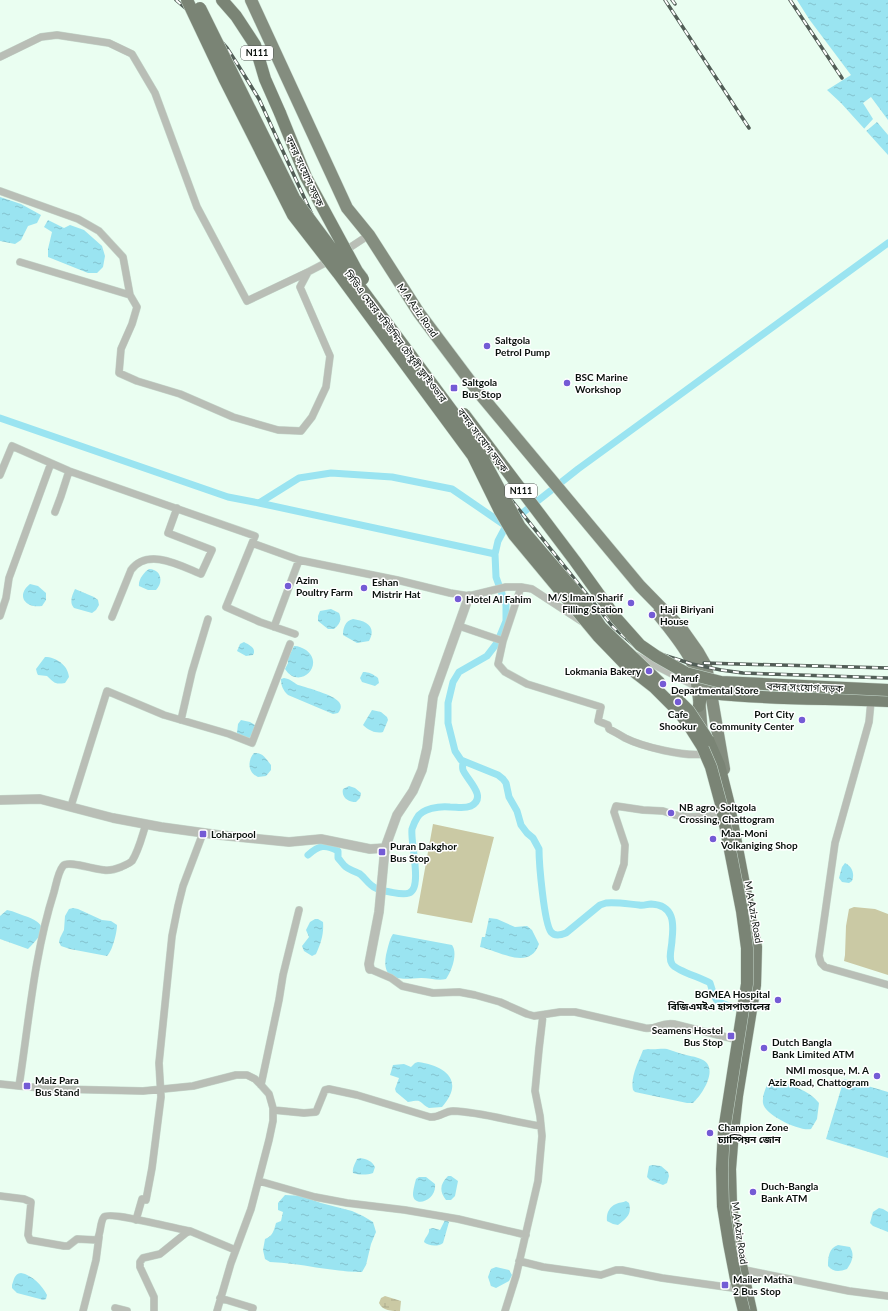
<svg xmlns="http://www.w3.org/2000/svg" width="888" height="1311" viewBox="0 0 888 1311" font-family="Lato,'Noto Sans Bengali',sans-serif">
  <defs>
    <pattern id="wetland-marsh" width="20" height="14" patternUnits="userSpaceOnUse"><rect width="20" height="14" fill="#cac9a4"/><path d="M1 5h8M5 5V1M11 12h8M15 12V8" fill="none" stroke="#acab8c"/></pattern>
    <pattern id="water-ripples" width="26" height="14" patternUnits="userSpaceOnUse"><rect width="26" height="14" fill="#9ae4f1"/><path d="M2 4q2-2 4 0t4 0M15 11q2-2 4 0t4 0" fill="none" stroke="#83c2cd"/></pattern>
  </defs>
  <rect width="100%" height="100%" fill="#eafef1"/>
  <path fill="url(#wetland-marsh)" d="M385 1296 401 1301 400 1311C391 1311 383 1311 379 1303L381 1298Z"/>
  <path fill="#cac9a4" d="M433 824 494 837 472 923 417 913Z
    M854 907 875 909 888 914V975L844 961 845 955 846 926 849 909Z"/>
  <path fill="url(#water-ripples)" d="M797 0H888V155L841 103 827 90 851 75 809 19Z
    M0 197 21 204 41 215 37 223 28 226 21 240 15 244 0 241Z
    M48 220 64 228 70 225 84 230 102 246 105 256 103 267 97 273H88L48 257V249L52 232 44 227Z
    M149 569C161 569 164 582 156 590H148L139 586C138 580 144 572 149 569Z
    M30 584 38 586 46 593V600L42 606C35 607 28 606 24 600 21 594 25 588 30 584Z
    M75 589 94 597 98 600 99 605 96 610 92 613 74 608C69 603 72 595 75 589Z
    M331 609 339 613C342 620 340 624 334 629H328L318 621V616L320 611Z
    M353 619C366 621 377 626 369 641L357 643 343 635C343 628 345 621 353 619Z
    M244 642C249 645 257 648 253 655L246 656 237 651 240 644Z
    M294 646C299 646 302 648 306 650 326 665 299 691 285 669L288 663V658Z
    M45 657C56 657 68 665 69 677L65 683C54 685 54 682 47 676L38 675 37 673 36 669Z
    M363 672C369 672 373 674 378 678L379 683 375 686 362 682 360 678Z
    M284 678C290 679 293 682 298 685 308 688 334 695 339 702 342 706 341 709 338 713L333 714 288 695C283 690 281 686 281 679Z
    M372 710 381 712 387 717 388 720 383 732C376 734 368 730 363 725Z
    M241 720 250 722 255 725V729L249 739 241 736 237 733 238 724Z
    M254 753C263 752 266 759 271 765V770L266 776 258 777C248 773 247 761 254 753Z
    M349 786 355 788 361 793 360 798 356 802C349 802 341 798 343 789Z
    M845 863C852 866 855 874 852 881L849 883 842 882 839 878 842 867Z
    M73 908 78 909 102 920 111 921 117 925C117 933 112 952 107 956L70 949 61 946 59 942 60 938 64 930 65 916 69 909Z
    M7 910C14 911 21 915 28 917 51 926 41 935 28 949L0 939V916Z
    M489 918 497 919 515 927 527 926 532 930 539 944C530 971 499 951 480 947L482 937H485Z
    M315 919H318L323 922C324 934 321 943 316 954L312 956 304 951 302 946 309 937 306 930 310 922Z
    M393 934 452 945C458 953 452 971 446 979 438 981 430 978 421 978 402 979 381 983 386 955 388 948 389 940 393 934Z
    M648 1049C655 1050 661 1048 667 1049 671 1050 675 1052 679 1053 687 1056 696 1056 703 1060 719 1069 702 1095 693 1103H687L635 1092 633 1090C630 1077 639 1061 643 1050Z
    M418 1062C446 1066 465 1081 442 1107L429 1108C417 1101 423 1099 408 1102L396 1092 395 1089 399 1078 390 1075 393 1065 404 1064 411 1067 415 1063Z
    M775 1079C790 1085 809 1090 819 1103L817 1119 811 1129C801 1132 764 1115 763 1103 762 1096 766 1087 769 1081Z
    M844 1079 888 1092V1158L826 1139Z
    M360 1158C367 1159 372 1161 375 1167L373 1173C367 1175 359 1175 353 1173 352 1168 355 1164 357 1159Z
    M652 1165 661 1166 668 1172 669 1176 667 1183 663 1185 650 1180 647 1177 649 1166Z
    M448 1176H451L458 1181 455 1196 451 1200H446C439 1191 440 1184 448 1176Z
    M419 1177H426L435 1184C437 1201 414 1208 413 1195 413 1190 415 1183 416 1179Z
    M285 1195 302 1196 321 1203 352 1211 363 1216 373 1222 376 1232 371 1244 366 1265 362 1272C331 1272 301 1263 270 1262L265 1259 263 1250 265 1239C273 1236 274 1230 276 1223L281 1221 283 1212 278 1210V1203Z
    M626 1201 629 1203C632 1214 627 1218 618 1225L613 1224 607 1221C606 1214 609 1207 616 1204 619 1202 623 1203 626 1201Z
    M879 1208 883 1209 888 1212V1232L873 1226 870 1223 873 1212Z
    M445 1220H447L449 1222 443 1243C438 1247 428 1246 424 1242 425 1237 430 1234 429 1229L433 1228 440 1230Z
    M838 1245 850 1247C855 1255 852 1262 847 1269 839 1272 833 1272 828 1266 828 1257 829 1248 838 1245Z
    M496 1267 509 1270 512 1275 509 1281 496 1288 491 1286 488 1277 491 1269Z
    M21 1273C32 1275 42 1285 47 1295L46 1299 43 1300 40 1299 17 1293 12 1288V1285C14 1280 14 1274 21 1273Z"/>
  <path fill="#eafef1" d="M871 97 888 120V135L877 122 865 132 863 130 873 119 863 103Z"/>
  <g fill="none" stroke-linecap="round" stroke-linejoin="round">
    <path stroke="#9ae4f1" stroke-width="7" d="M0 418 228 497 259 503 299 478 331 473 392 477 452 489 506 526
      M259 503 495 554
      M308 855C319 845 325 844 338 851V858C341 861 343 865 346 867 350 870 356 872 360 874 364 877 367 882 371 885 376 890 384 891 390 892 396 893 403 895 409 893 423 888 410 842 412 829 413 826 415 821 417 818 422 808 440 806 450 807 457 807 464 809 471 806 488 797 467 780 463 770 462 767 463 765 463 761
      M733 1007C713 1001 716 1001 710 983 702 978 675 970 672 964 668 958 672 947 672 940 674 923 674 905 651 904 647 904 644 906 639 905 628 904 617 902 606 903L600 905 566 933C561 935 555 937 551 932 544 923 539 863 539 849L533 838 527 833 521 825 517 811 509 797 506 783 503 779 498 775 461 760 455 751 448 723V703L453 682 459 672 487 656 497 643 506 621V605L496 577 495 554 498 541 506 526 578 469 888 243"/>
    <defs>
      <path id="minor" d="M0 57 41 37 57 35 109 43 132 54 155 93 197 207 247 301 308 272
        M0 191 78 219 99 231 123 257 130 295
        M343 252 369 235
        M20 262 130 295 137 307 132 324 121 349 119 373 137 381 180 394 233 417 278 430 301 431 312 417 326 387 330 356 300 287 308 272 331 260
        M0 475 12 446 69 471 255 536 226 607 260 622 295 634
        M55 512 61 496 69 471
        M252 543 299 560 397 580 450 593 469 596 506 587H521L532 589 581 621
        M521 587 503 641 498 664 505 672 527 684 601 707 598 721 608 725 609 729C615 732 620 735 625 738 643 747 685 757 704 754
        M0 616 6 598 9 578 51 463
        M112 617 131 570C148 547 181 566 201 574L212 550 168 533 177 508
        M459 626 503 641
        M274 627 299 560
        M637 656 697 687
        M871 701 869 722 835 843 819 956 821 963 825 967 888 985
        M181 720 192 672 208 619
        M71 806 107 691 164 715 229 734 252 743 290 644
        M616 887 624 864 625 845 614 812 616 806 643 810 663 811 675 815 689 817 711 816 719 814
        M370 969 391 978 402 986 433 993 459 992 475 995 500 1002 527 1014 534 1016 560 1012H575L645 1028C657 1030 660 1022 674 1024L734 1039
        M0 1084 19 1086C29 1021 34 955 54 892 56 885 58 872 63 866 68 860 95 870 104 870 110 871 116 869 121 867 125 865 129 864 132 861 139 850 142 836 146 824
        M261 1085 279 1000 283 975 299 910
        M19 1086 56 1089 143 1091 193 1086 236 1075H247L255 1079 261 1085 269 1094 273 1108V1121L269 1140 251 1209 231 1263 217 1311
        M273 1110 304 1113 316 1112 325 1090 329 1089 357 1095 430 1117C440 1118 444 1111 453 1111 482 1112 512 1122 541 1126
        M259 1181 315 1197 347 1203 405 1210 458 1219 526 1235
        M0 1196 24 1199 31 1202 28 1235 30 1240 64 1246H68L77 1239 97 1240C101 1234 100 1221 104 1217 109 1211 178 1229 190 1231
        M136 1220 142 1199 146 1200 152 1168 161 1097 159 1063 172 936 178 906 183 886 203 833
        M519 1261 543 1267 601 1275 616 1270H622L662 1278 733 1288
        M745 1270 849 1291 888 1296
        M220 1298 253 1308 252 1311
        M115 1308 127 1311
        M83 1311 96 1260 99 1237
        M154 1311V1297L140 1267V1262L143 1258 160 1254 186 1233 190 1231 233 1249
        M505 1311 516 1276 538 1181 542 1136 540 1116 535 1091 539 1049 543 1015"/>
      <path id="tertiary" d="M0 800 40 799 113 818 161 827 219 835 289 842 321 839 370 849 385 848
        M370 969 369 964 379 912 385 848 397 815 413 791 422 770 427 748 433 697 469 596"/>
      <path id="primary" d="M251 0 347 208 369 235 419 313 479 393 640 586 681 628 698 652 706 666 711 693 724 769
        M658 614C669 628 682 643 691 660 699 676 700 715 702 734"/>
      <path id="trunk" d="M222 0 236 16 255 45 265 79 280 113
        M699 706C701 697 701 693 711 693 770 700 829 698 888 701
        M708 740 719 765 728 801 756 947 755 985 737 1096 733 1132 730 1169 731 1205 736 1242 751 1311"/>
    </defs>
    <use href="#minor" stroke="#c6d8cc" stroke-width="8"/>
    <use href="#tertiary" stroke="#c6d8cc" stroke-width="10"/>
    <use href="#primary" stroke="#c6d8cc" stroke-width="13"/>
    <use href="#trunk" stroke="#c6d8cc" stroke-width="13"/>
    <use href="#minor" stroke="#b9beb6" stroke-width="7"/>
    <use href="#tertiary" stroke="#b9beb6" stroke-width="9"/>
    <use href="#primary" stroke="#848d7f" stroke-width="12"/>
    <use href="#trunk" stroke="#7a8475" stroke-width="12"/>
    <defs>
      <path id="rail" d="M176 0 213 32 227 48 238 65 259 99 314 219 368 318 409 372 613 627 635 646 692 664 721 670 743 673 888 678
        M665 0 749 128
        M672 0 675 4
        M790 0 842 78
        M704 663 888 668"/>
    </defs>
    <use href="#rail" stroke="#525e57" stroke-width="3.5"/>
    <use href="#rail" stroke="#fff" stroke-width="2" stroke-dasharray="6" stroke-linecap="butt"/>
    <defs>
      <path id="trunk-bridge" d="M187 0 224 78 293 215 338 273 473 456 500 511 514 535 598 636 627 666 654 687 679 712 690 727 702 746 711 767 721 804 742 911 747 948V984L724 1131 722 1169 723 1206 729 1243 736 1279 744 1311
        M200 8 294 198 461 423 481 455 520 527 585 603 601 627 660 683
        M280 113 306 177 357 271 363 279
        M464 414 575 561 616 618 640 645 656 656 686 673 721 682 888 690
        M675 697 689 711 708 740"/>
    </defs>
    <use href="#trunk-bridge" stroke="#c6d8cc" stroke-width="13" stroke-linecap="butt"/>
    <use href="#trunk-bridge" stroke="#7a8475" stroke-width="12"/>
  </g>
  <g fill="#745bd5" stroke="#fff" stroke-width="1.5">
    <circle cx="487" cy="346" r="4"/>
    <circle cx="567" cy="383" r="4"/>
    <rect x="450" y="384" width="8" height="8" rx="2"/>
    <circle cx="288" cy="586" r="4"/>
    <circle cx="364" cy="588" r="4"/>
    <circle cx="458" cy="599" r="4"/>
    <circle cx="631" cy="603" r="4"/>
    <circle cx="652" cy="615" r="4"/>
    <circle cx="649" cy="671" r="4"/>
    <circle cx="663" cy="684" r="4"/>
    <circle cx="678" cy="702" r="4"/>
    <circle cx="802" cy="720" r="4"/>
    <circle cx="671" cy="813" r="4"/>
    <rect x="199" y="830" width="8" height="8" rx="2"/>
    <circle cx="713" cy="839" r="4"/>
    <rect x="378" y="848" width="8" height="8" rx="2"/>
    <circle cx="778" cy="1000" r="4"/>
    <rect x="727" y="1032" width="8" height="8" rx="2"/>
    <circle cx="764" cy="1048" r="4"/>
    <circle cx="877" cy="1076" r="4"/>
    <rect x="23" y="1082" width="8" height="8" rx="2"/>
    <circle cx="710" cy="1133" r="4"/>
    <circle cx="753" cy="1192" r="4"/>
    <rect x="721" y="1281" width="8" height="8" rx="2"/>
  </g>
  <g text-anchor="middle" stroke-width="3" stroke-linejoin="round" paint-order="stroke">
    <g fill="#fff" stroke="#525754" stroke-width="1">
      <rect x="241" y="46" width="32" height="14" rx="3"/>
      <rect x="505" y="484" width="32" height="14" rx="3"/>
    </g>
    <g font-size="9" font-weight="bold" fill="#080f0b">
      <text x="257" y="56">N111</text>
      <text x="521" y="494">N111</text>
    </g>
    <g font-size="10" fill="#080f0b" stroke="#fff">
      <text transform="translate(305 171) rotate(65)" y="4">বন্দর সংযোগ সড়ক</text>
      <text transform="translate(418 310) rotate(55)" y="4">M A Aziz Road</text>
      <text transform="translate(396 336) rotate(53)" y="4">সিডিএ মেয়র মহিউদ্দিন চৌধুরী ফ্লাইওভার</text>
      <text transform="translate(483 440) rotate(53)" y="4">বন্দর সংযোগ সড়ক</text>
      <text transform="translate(805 687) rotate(2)" y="4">বন্দর সংযোগ সড়ক</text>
      <text transform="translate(754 912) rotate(80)" y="4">M A Aziz Road</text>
      <text transform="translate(740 1233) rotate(82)" y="4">M A Aziz Road</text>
    </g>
    <g font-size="10" font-weight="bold" fill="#080f0b" stroke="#fff" text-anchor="start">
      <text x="495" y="344">Saltgola<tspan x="495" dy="12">Petrol Pump</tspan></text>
      <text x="575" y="381">BSC Marine<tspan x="575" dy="12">Workshop</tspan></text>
      <text x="462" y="386">Saltgola<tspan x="462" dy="12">Bus Stop</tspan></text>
      <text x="296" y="584">Azim<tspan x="296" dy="12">Poultry Farm</tspan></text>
      <text x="372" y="586">Eshan<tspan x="372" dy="12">Mistrir Hat</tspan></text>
      <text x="623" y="601" text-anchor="end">M/S Imam Sharif<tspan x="623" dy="12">Filling Station</tspan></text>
      <text x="466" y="603">Hotel Al Fahim</text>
      <text x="660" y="613">Haji Biriyani<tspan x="660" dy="12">House</tspan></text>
      <text x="641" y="675" text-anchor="end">Lokmania Bakery</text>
      <text x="671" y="682">Maruf<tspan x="671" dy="12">Departmental Store</tspan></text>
      <text x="678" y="718" text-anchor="middle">Cafe<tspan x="678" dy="12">Shookur</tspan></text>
      <text x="794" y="718" text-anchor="end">Port City<tspan x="794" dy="12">Community Center</tspan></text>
      <text x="679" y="811">NB agro, Soltgola<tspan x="679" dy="12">Crossing, Chattogram</tspan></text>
      <text x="721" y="837">Maa-Moni<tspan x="721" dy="12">Volkaniging Shop</tspan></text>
      <text x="211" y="838">Loharpool</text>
      <text x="390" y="850">Puran Dakghor<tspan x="390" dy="12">Bus Stop</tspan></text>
      <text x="770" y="998" text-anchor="end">BGMEA Hospital<tspan x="770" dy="12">বিজিএমইএ হাসপাতালের</tspan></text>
      <text x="723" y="1034" text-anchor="end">Seamens Hostel<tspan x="723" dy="12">Bus Stop</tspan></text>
      <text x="772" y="1046">Dutch Bangla<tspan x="772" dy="12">Bank Limited ATM</tspan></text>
      <text x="869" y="1074" text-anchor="end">NMI mosque, M. A<tspan x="869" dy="12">Aziz Road, Chattogram</tspan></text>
      <text x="35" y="1084">Maiz Para<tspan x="35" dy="12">Bus Stand</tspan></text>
      <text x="718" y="1131">Champion Zone<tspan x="718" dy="12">চ্যাম্পিয়ন জোন</tspan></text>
      <text x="761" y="1190">Duch-Bangla<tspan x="761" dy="12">Bank ATM</tspan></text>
      <text x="733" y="1283">Mailer Matha<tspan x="733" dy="12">2 Bus Stop</tspan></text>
    </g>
  </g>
</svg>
